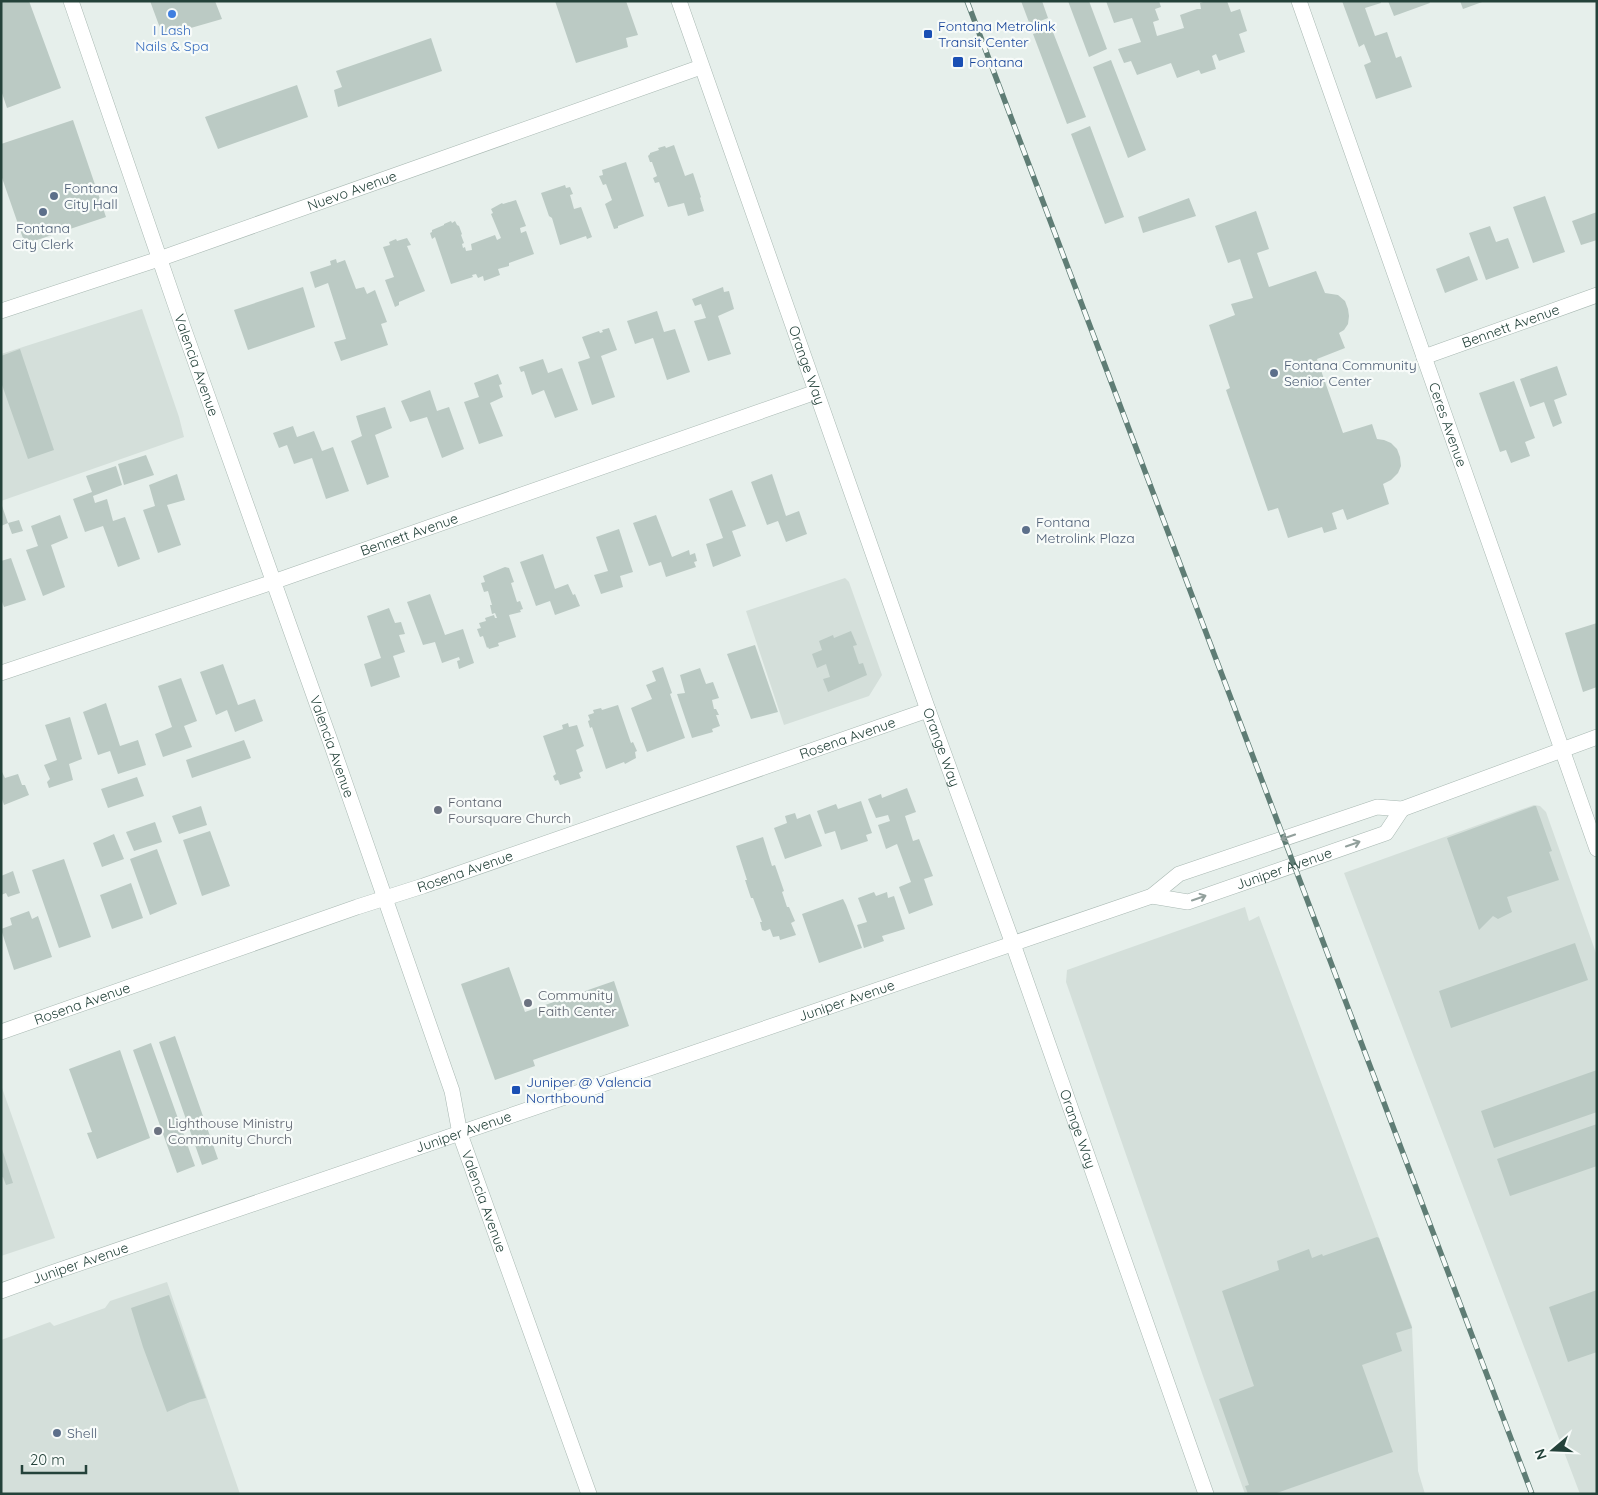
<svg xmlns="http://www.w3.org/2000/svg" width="1598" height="1495" viewBox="0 0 1598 1495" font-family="Quicksand,sans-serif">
  <rect width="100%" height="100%" fill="#e6efeb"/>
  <path fill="#d4dfda" d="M142 309 179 417 184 437 1 501V354Z
    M845 578 849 582 882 675 869 696 784 725 746 611Z
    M1534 805 1540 806 1546 812 1597 956V1494H1580L1344 873Z
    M1245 907 1249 921 1259 916 1412 1326 1418 1471 1425 1494H1245L1203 1376 1066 982 1067 970Z
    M1 1085 55 1238 1 1256Z
    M167 1282 240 1494H1V1340L50 1322 54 1326 105 1308 110 1301Z"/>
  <path fill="#bbcac4" d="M1 1H29L61 88 7 108 1 90Z
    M150 1H215L222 19 163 36Z
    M555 1H626L638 35 626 38 628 47 576 63Z
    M1021 1H1042L1048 18 1030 25Z
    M1068 1H1089L1107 49 1089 57Z
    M1106 1H1159L1161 7 1155 9 1159 20 1153 22 1157 36 1184 28 1180 15 1197 9H1201L1200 3 1206 1H1227L1231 12 1240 9 1247 31 1239 34 1245 52 1219 61 1216 54 1212 56 1216 69 1201 74 1199 70 1177 78 1171 63 1137 75 1131 61 1124 63 1118 49 1141 42 1132 18 1114 23Z
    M1342 1H1380L1381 3 1365 8 1375 36 1387 32 1396 58 1401 56 1412 87 1376 99 1364 65 1371 62 1364 44 1359 47Z
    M1388 1H1429L1430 3 1394 16Z
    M1460 1H1485L1463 9Z
    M1051 27 1086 117 1067 124 1033 34Z
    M431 38 442 71 338 107 334 90 342 87 336 71Z
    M1111 60 1146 150 1128 158 1093 67Z
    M297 85 308 117 218 149 205 117Z
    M73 120 106 217 25 244 1 175V144Z
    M1090 126 1124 217 1105 224 1071 134Z
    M674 145 685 176 693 173 701 197 700 198 704 211 688 216 684 203 668 207 659 182 655 183 653 178 657 176 652 162H650L648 156 650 154V153L659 150 658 148 665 146 666 148Z
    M626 162 644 216 618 226V228L614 229 605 204 612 200 606 184 603 185 599 176 603 175 602 170Z
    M565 185 566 188 570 187 573 194 570 195 574 209 581 207 592 237 587 239 586 236 560 245 552 218 549 216 541 193Z
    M1545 196 1565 252 1533 263 1513 207Z
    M1189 198 1196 216 1143 233 1138 217Z
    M516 200 526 226 520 228 521 233 526 231 534 254 509 263V266L498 269 500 275 484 281 483 276 478 278 476 274 472 275 473 277 451 284 435 237 432 239 430 233 432 232V230L444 225V224L451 221 452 223 455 221 457 225 459 226 462 234 461 235 464 243 462 244 463 248 465 247 466 251 472 250 471 244 495 235 497 240 501 238 491 214 493 213 491 209 502 203 503 204Z
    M1256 211 1269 249 1257 253 1269 287 1316 271 1325 293 1338 295 1345 301 1348 309 1349 316 1348 324 1344 330 1339 333 1345 348 1317 359 1343 433 1372 424 1377 439 1384 440 1391 443 1397 449 1400 457 1401 466 1398 473 1391 480 1383 484 1389 504 1347 520 1343 509 1332 513 1337 529 1324 533 1322 527 1288 538 1278 508 1268 511 1226 390 1230 388 1209 325 1235 315 1231 304 1253 298 1240 259 1228 263 1215 226Z
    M1597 212V240L1581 245 1572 221Z
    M1490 226 1496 242 1508 238 1519 268 1486 280 1469 233Z
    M407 238 411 245 407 246 425 291 399 302V305L395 307 385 280 394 277 383 247 390 245 389 242 396 239 397 241Z
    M1469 256 1478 280 1445 293 1436 269Z
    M336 259 337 263 345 260 356 289 364 287 367 294 375 290 387 322 381 324 388 345 341 361 334 342 346 339 328 283 315 288 310 272 331 265 330 261Z
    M303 287 315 327 248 350 234 310Z
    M723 287 724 292 729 291 734 309 718 316 731 354 708 361 694 321 706 318 701 304 695 306 692 299Z
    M657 311 664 332 675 329 690 372 667 380 653 338 635 344 627 321Z
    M609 328 617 350 601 356 615 397 592 405 578 362 590 358 582 337 599 331 600 333 603 332 602 330Z
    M20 349 54 450 28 459 1 382V356Z
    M543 359 548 373 562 368 578 410 555 418 544 390 532 395 524 371 521 372 519 367Z
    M1557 366 1567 395 1554 400 1562 423 1553 427 1544 402 1530 407 1520 379Z
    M498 374 502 384 499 385 503 397 490 403 503 436 479 444 464 402 479 397 474 383Z
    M1514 381 1535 438 1525 442 1530 456 1511 463 1506 450 1500 452 1479 393Z
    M430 390 437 411 449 407 464 449 442 458 427 417 410 422 401 401Z
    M385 407 392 428 375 435 389 477 367 485 351 441 362 436 356 416Z
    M293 426 297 437 314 431 322 451 333 447 349 491 326 499 312 458 294 464 287 445 279 448 273 433Z
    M146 455 154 475 124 485 118 464Z
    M116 466 122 485 93 496 95 503 107 499 113 521 125 517 140 559 118 567 103 526 85 532 73 499 92 492 86 476Z
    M177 474 185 500 167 505 181 545 158 553 143 510 155 506 149 485Z
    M772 474 786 516 799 511 807 534 786 542 778 521 767 525 751 482Z
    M732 490 746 526 732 531 741 556 713 567 706 544 723 538 709 499Z
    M1 503 8 523 1 526Z
    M60 515 68 538 51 545 65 587 43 596 26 550 38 546 31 526Z
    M656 515 672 557 689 550 690 555 695 553 697 561 694 562 696 567 666 577 661 562 649 566 633 523Z
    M19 520 23 531 12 534 8 523Z
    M619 529 633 572 620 576 623 587 601 594 594 575 608 571 596 537Z
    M543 554 555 589 568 584 573 595 575 594 580 606 555 615 550 601 536 606 520 562Z
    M11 558 26 600 4 607 1 599V561Z
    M505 567 509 568 514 582 511 583 517 602 520 601 523 609 520 610 521 612 509 615 516 637 498 643 499 646 489 649 488 647 487 648 483 636 480 637 477 629 481 628 479 623 486 621 485 618 494 615 495 618H497L495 613 492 614 490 605H492L488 591 484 592 481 583 485 582 483 576Z
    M430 594 445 635 463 629 474 663 459 669 457 661 460 660 459 657 442 663 435 642 423 645 407 602Z
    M389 608 395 623 401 622 405 634 399 635 405 652 393 656 400 677 371 687 364 664 381 658 367 616Z
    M1597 623V687L1583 692 1565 633Z
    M851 631 857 645 853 646 859 664 863 663 867 675 828 692 823 679 830 677 826 664 817 668 812 654 822 650 819 641 833 635 834 638Z
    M755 645 778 712 751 719 727 654Z
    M223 664 238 705 255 699 263 721 235 732 227 710 216 715 200 672Z
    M663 667 672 693 670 694 685 738 647 752 631 708 652 699 646 685 656 681 652 671Z
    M700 668 706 684 713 682 719 698 712 700 714 709H716L719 715H716L720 726 712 729 713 732 692 738 677 694 685 693 680 675Z
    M181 678 197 721 184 726 192 747 163 757 155 734 172 727 158 686Z
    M106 703 120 746 138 740 146 765 118 774 110 751 98 755 83 712Z
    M618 705 631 743 633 742 637 751 635 752 636 758 625 764 624 762 606 769 592 727 590 728 588 721 590 720 588 715 594 713 593 710 601 708 602 710Z
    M70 717 82 759 69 764 73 780 49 788 47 782 50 779 44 765 57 760 45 725Z
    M568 723 569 727 577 725 584 746 576 750 583 771 579 773 581 778 560 785 558 780 555 781 553 776 556 774 543 736 563 729 562 725Z
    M244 740 251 758 192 778 186 760Z
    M1 770 5 778 18 774 22 785H25L29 795 4 805 1 796Z
    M137 777 144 796 108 808 101 789Z
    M907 788 916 812 905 816 913 841 919 839 933 876 924 879 933 905 909 914 899 887 911 882 897 844 886 849 878 825 890 821 888 815 876 818 868 799 881 794 882 798Z
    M861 801 872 833 866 835 868 841 841 850 835 831 825 834 817 811 836 804 838 809Z
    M201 806 207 825 179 834 172 816Z
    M1534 806H1536L1552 851 1549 852 1559 880 1507 897 1512 912 1498 919 1493 916 1479 930 1447 838Z
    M795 813 797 819 810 814 822 846 785 859 774 828 787 823 785 816Z
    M155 822 162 842 134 851 126 832Z
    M210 831 230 886 202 896 183 840Z
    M114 834 124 859 102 867 93 843Z
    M763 837 772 866 775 865 784 891 782 892 787 907H789L795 921 791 923 796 935 780 940 779 936 773 937 770 929 765 931 762 930 760 922H762L753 898H751L745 880H747L736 846Z
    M157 849 177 904 150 915 130 859Z
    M64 859 91 937 59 948 32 870Z
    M13 871 20 893 8 897 6 893 1 895V876Z
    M131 883 143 918 112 929 100 895Z
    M874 892 876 896 887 892 888 898 894 896 905 929 882 936 884 941 864 948 857 925 867 922 858 898Z
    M843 899 846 905 862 948 819 963 802 914Z
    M29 911 32 919 38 916 52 957 14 970 1 929 12 925 10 918Z
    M1575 943 1588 980 1451 1028 1439 991Z
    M509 967 525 1012 614 981 629 1026 533 1060 535 1066 495 1080 461 984Z
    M175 1036 218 1159 202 1165 159 1042Z
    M151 1043 195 1166 177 1173 133 1050Z
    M120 1050 150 1138 97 1159 87 1133 92 1132 69 1069Z
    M1597 1070V1112L1494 1148 1481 1111Z
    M1597 1124V1166L1510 1196 1497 1159Z
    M2 1149 13 1183 6 1185 3 1177 1 1178Z
    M1377 1237 1379 1238 1412 1328 1396 1333 1402 1351 1362 1365 1393 1452 1274 1494H1248L1245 1486 1249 1485 1219 1399 1254 1386 1222 1291 1279 1270 1277 1261 1309 1249 1312 1258 1322 1254 1323 1256Z
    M1597 1290V1352L1568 1362 1549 1307Z
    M169 1295 206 1398 190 1402 167 1412 143 1347 131 1308Z"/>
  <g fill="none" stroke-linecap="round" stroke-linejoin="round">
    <defs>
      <g id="minor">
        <path id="s1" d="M71 1 183 327 332 746 452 1091 460 1134 589 1494"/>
        <path id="s2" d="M1299 1 1597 849"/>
        <path id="s3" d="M1 311 159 259 701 67"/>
        <path id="s4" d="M1424 357 1597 295"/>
        <path id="s5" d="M1 673 273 582 816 392"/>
        <path id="s6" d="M1013 944 1206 1494"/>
        <path id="s7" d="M1 1032 357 907 423 886 928 710"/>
      </g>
      <g id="tertiary">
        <path id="s8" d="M679 1 928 710 1013 944"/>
        <path id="s9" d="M1152 896 1188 902 1386 833 1402 809"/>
        <path id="s10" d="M1 1291 51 1273 1152 896 1179 874 1377 807 1402 809 1597 737"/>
      </g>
    </defs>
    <use href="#minor" stroke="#a8b8b2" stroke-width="16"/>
    <use href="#tertiary" stroke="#a8b8b2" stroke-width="16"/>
    <use href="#minor" stroke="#fff" stroke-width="15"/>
    <use href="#tertiary" stroke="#fff" stroke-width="15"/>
    <defs>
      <path id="rail" d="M967 1 1532 1494"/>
    </defs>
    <use href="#rail" stroke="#5f7d75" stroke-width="5.5"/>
    <use href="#rail" stroke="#f7fbf9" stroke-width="4" stroke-dasharray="11" stroke-linecap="butt"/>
  </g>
  <defs><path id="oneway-shaft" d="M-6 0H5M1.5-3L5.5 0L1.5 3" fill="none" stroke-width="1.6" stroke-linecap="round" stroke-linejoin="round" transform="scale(1.25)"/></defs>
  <g stroke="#92a09c">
    <use href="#oneway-shaft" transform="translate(1288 837) rotate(161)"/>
    <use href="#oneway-shaft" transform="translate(1353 844) rotate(-19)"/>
    <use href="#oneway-shaft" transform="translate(1199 898) rotate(-19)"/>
  </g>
  <circle fill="#3f7fe0" stroke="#f7fbf9" stroke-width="2" cx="172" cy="14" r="5"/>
  <g fill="#1a4fb4" stroke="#f7fbf9" stroke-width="2">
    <rect x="923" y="29" width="10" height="10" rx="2.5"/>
    <rect x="952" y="56" width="12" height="12" rx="2.5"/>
    <rect x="511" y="1085" width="10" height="10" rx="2.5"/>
  </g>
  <g fill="#5c6f8a" stroke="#f7fbf9" stroke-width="2">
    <circle cx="54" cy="196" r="5"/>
    <circle cx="43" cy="212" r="5"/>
    <circle cx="1274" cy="373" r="5"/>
    <circle cx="1026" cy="530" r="5"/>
    <circle cx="57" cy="1433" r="5"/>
  </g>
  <g fill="#6b7280" stroke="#f7fbf9" stroke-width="2">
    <circle cx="438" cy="810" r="5"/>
    <circle cx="528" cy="1003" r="5"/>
    <circle cx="158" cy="1131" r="5"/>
  </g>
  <g text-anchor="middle" stroke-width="4.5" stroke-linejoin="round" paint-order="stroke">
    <g font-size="14" fill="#164399" stroke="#f7fbf9" text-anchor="start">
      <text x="938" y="31">Fontana Metrolink<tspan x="938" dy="16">Transit Center</tspan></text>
      <text x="969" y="67">Fontana</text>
      <text x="526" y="1087">Juniper @ Valencia<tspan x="526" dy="16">Northbound</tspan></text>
    </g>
    <g font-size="14" fill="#366cbe" stroke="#f7fbf9">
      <text x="172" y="35">I Lash<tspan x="172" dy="16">Nails &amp; Spa</tspan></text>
    </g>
    <g font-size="14" fill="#4e5e75" stroke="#f7fbf9" text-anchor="start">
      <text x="64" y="193">Fontana<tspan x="64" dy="16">City Hall</tspan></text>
      <text x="43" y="233" text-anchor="middle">Fontana<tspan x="43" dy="16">City Clerk</tspan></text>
      <text x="1284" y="370">Fontana Community<tspan x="1284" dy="16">Senior Center</tspan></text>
      <text x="1036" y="527">Fontana<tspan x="1036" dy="16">Metrolink Plaza</tspan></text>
      <text x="67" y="1438">Shell</text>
    </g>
    <g font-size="14" fill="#24423a" stroke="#f7fbf9">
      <text dy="5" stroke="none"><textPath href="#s3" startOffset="371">Nuevo Avenue</textPath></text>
      <text dy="5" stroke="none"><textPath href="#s4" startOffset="92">Bennett Avenue</textPath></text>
      <text dy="5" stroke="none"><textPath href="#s1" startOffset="385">Valencia Avenue</textPath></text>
      <text dy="5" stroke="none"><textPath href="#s8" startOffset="386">Orange Way</textPath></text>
      <text dy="5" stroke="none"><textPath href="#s2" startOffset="449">Ceres Avenue</textPath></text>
      <text dy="5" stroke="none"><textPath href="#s5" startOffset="431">Bennett Avenue</textPath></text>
      <text dy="5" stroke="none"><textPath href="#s7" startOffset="896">Rosena Avenue</textPath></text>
      <text dy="5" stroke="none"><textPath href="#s1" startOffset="790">Valencia Avenue</textPath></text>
      <text dy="5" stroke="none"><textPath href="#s8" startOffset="791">Orange Way</textPath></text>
      <text dy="5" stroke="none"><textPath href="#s9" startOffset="138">Juniper Avenue</textPath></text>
      <text dy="5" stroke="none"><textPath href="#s7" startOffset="491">Rosena Avenue</textPath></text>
      <text dy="5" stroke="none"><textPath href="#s10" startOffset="894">Juniper Avenue</textPath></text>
      <text dy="5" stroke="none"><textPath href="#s7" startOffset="86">Rosena Avenue</textPath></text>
      <text dy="5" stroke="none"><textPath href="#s6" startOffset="196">Orange Way</textPath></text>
      <text dy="5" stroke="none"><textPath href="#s10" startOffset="489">Juniper Avenue</textPath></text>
      <text dy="5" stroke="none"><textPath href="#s1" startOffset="1270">Valencia Avenue</textPath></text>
      <text dy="5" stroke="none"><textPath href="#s10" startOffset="84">Juniper Avenue</textPath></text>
    </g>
    <g font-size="14" fill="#5b616d" stroke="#f7fbf9" text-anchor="start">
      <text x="448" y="807">Fontana<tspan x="448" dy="16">Foursquare Church</tspan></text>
      <text x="538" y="1000">Community<tspan x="538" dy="16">Faith Center</tspan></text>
      <text x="168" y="1128">Lighthouse Ministry<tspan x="168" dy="16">Community Church</tspan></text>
    </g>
  </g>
  <rect width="1598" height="1495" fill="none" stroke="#24423a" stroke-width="5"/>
  <g transform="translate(1553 1450) rotate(251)" stroke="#f7fbf9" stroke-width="4" paint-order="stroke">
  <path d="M0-4L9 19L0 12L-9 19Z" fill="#24423a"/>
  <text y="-8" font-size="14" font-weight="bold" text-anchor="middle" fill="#24423a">N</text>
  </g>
  <path d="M22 1465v8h64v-8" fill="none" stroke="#24423a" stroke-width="2.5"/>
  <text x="30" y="1465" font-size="15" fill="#24423a" stroke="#f7fbf9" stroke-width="4" paint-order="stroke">20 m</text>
</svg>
